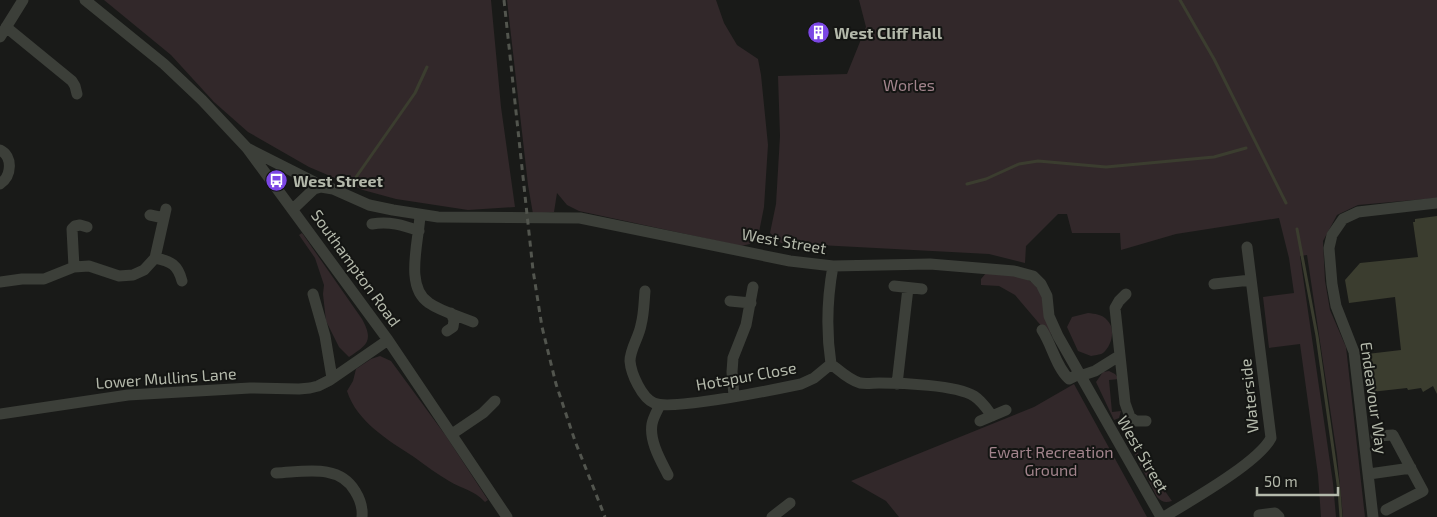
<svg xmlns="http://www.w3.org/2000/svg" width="1437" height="517" viewBox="0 0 1437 517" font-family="'Exo 2',sans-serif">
  <rect width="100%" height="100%" fill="#191a18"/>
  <path fill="#32282a" d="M104 0H491L501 107 515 207 468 210 396 199 363 190 309 167 248 132 214 102 171 55Z
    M507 0H716L724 23 737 45 758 59 761 75 768 145 764 207 759 232 750 244 741 246 579 211 567 205 557 193 554 212 533 214 528 185Z
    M859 0H1437V198L1358 205 1337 215 1323 241 1325 281 1330 310 1346 347 1365 517H1343L1337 455 1307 255 1300 256 1333 483 1336 517H1321L1318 475 1300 344 1269 348 1263 297 1294 293 1289 258 1279 218 1176 234 1121 250 1120 233H1072L1067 214H1058L1026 246 1025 263 989 254 781 243 770 233 776 204 780 136 778 76 847 74 866 27Z
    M302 233 362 319C374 341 367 345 349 357L339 347 326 321 323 294 324 285 315 258 299 235Z
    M986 273C999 274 1014 274 1026 279 1046 287 1047 315 1051 334L1049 335 1015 295 999 286 981 285V279Z
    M1088 313C1095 314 1102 314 1107 320 1116 328 1112 346 1103 353 1100 355 1094 355 1091 356L1078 351 1067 327 1072 317Z
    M380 356 391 361 446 436 488 500 485 502C474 490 462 489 449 481 437 474 426 466 414 457 388 440 357 422 347 391L353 381 356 369 371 359Z
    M1109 371 1115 374 1119 379 1109 380 1112 412 1121 411 1119 418 1114 420 1096 382 1103 372Z
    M1074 384 1147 517H899L886 501 851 481 1034 407Z
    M1123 432 1172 501C1165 503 1162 502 1157 497Z"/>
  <path fill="#3b3d2f" d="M1437 216V394L1433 386 1423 392 1421 388 1408 390 1407 388 1371 392 1367 354 1401 350 1395 297 1349 303 1345 280 1360 263 1418 257 1413 222H1415V219Z"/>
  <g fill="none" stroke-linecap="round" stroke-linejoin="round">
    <path stroke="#3b3d2f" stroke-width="3" d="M1180 0 1214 59 1286 203
      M354 180 415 93 427 67
      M967 184 986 179 1019 164 1038 161 1106 167 1214 157 1246 148
      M1297 229 1317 336 1339 491 1341 517"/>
    <path stroke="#3c3f39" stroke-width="11" d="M85 0 164 64 202 100 247 148 388 340 507 517
      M6 27 72 81 75 86 77 94
      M0 37 23 0
      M247 148 314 182 321 187 333 189 369 205 393 210 438 217 580 218 790 261 833 266 930 264 1014 271 1033 276 1041 284 1047 296 1049 316 1058 336 1161 517
      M0 150C13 156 12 176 0 184
      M293 209 314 189 321 187
      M150 215 164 218
      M420 215C419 241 404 287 429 303 442 312 459 316 473 322
      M372 224C389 221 403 225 419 231
      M155 258C171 261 178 265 182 281
      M833 266C827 299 826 331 831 364 840 371 849 380 860 383 866 384 873 383 879 383 902 383 956 385 974 396 982 401 987 409 992 416
      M74 267 72 229 75 226 80 225 87 227
      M0 282 22 279H44L74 267 89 266 119 276 133 275 144 270 155 258 166 209
      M1214 284 1251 280
      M894 286 922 289
      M645 291C644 302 644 314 641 325 639 337 630 349 630 361 631 374 642 398 654 403 671 411 777 389 801 384L814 378 831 364
      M313 294 325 336 332 378
      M1126 294 1119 301 1115 308 1125 403 1130 417 1136 421H1146
      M730 301 751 303
      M1042 330C1052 345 1056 367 1069 379L1079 374
      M447 331 453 327 454 320 451 313
      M1080 376 1095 371 1119 356
      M897 384 908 288
      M734 396 732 372 733 358 746 325 753 287
      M660 405C657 411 653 418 652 424 649 441 661 461 668 475
      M0 414 128 395 250 388 299 389 310 388 318 386 330 380 388 340
      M980 421 1006 410
      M452 434 483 413 495 401
      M1376 436 1393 435 1423 491 1386 510
      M276 473C303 472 339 463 355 491 360 499 363 507 362 517
      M1369 474 1411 468
      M1259 515 1275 513 1279 517
      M772 517 790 503
      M1164 517C1190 501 1258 463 1271 438L1247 247
      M1373 517 1354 352 1336 306 1332 284 1329 248 1332 235 1343 219 1358 212 1437 203"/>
    <path stroke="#52554e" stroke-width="3" stroke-dasharray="6 5" stroke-linecap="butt" d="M504 0 533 270 542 327 556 384 575 441 605 517"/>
  </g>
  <defs>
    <symbol id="building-disc" viewBox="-11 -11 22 22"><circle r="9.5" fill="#7b46e4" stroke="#141513"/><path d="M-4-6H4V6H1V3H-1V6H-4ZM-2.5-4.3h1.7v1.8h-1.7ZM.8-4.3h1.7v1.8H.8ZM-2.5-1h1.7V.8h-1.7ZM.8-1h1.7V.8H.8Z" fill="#fff"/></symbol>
    <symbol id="bus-disc" viewBox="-11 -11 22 22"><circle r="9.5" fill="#7b46e4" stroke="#141513"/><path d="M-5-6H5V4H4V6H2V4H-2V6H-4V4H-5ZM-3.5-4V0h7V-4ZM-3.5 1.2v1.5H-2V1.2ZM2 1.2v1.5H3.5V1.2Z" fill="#fff"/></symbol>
  </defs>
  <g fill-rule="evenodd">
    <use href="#building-disc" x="806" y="20" width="25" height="25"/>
    <use href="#bus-disc" x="264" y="168" width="25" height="25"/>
  </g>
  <g text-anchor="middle" stroke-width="4" stroke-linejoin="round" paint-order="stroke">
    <g font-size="16" font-weight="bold" fill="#b4b9ab" stroke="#141513" text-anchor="start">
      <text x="834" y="39">West Cliff Hall</text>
      <text x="293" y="187">West Street</text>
    </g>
    <g font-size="16" fill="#a2848c" stroke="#141513">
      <text x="909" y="91">Worles</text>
      <text x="1051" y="458">Ewart Recreation<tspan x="1051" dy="18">Ground</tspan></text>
    </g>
    <g font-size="16" fill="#b4b9ab" stroke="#141513">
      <text transform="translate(784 241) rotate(10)" y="6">West Street</text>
      <text transform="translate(356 268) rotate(54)" y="6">Southampton Road</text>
      <text transform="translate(746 376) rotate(-10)" y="6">Hotspur Close</text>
      <text transform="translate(166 378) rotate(-4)" y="6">Lower Mullins Lane</text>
      <text transform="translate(1249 396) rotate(-96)" y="6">Waterside</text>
      <text transform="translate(1374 398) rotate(82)" y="6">Endeavour Way</text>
      <text transform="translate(1143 454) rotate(60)" y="6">West Street</text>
    </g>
  </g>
  <path d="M1257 487v8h81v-8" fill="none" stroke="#b4b9ab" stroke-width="2.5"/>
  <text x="1264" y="487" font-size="15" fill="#b4b9ab" stroke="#141513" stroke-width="4" paint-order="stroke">50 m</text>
</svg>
